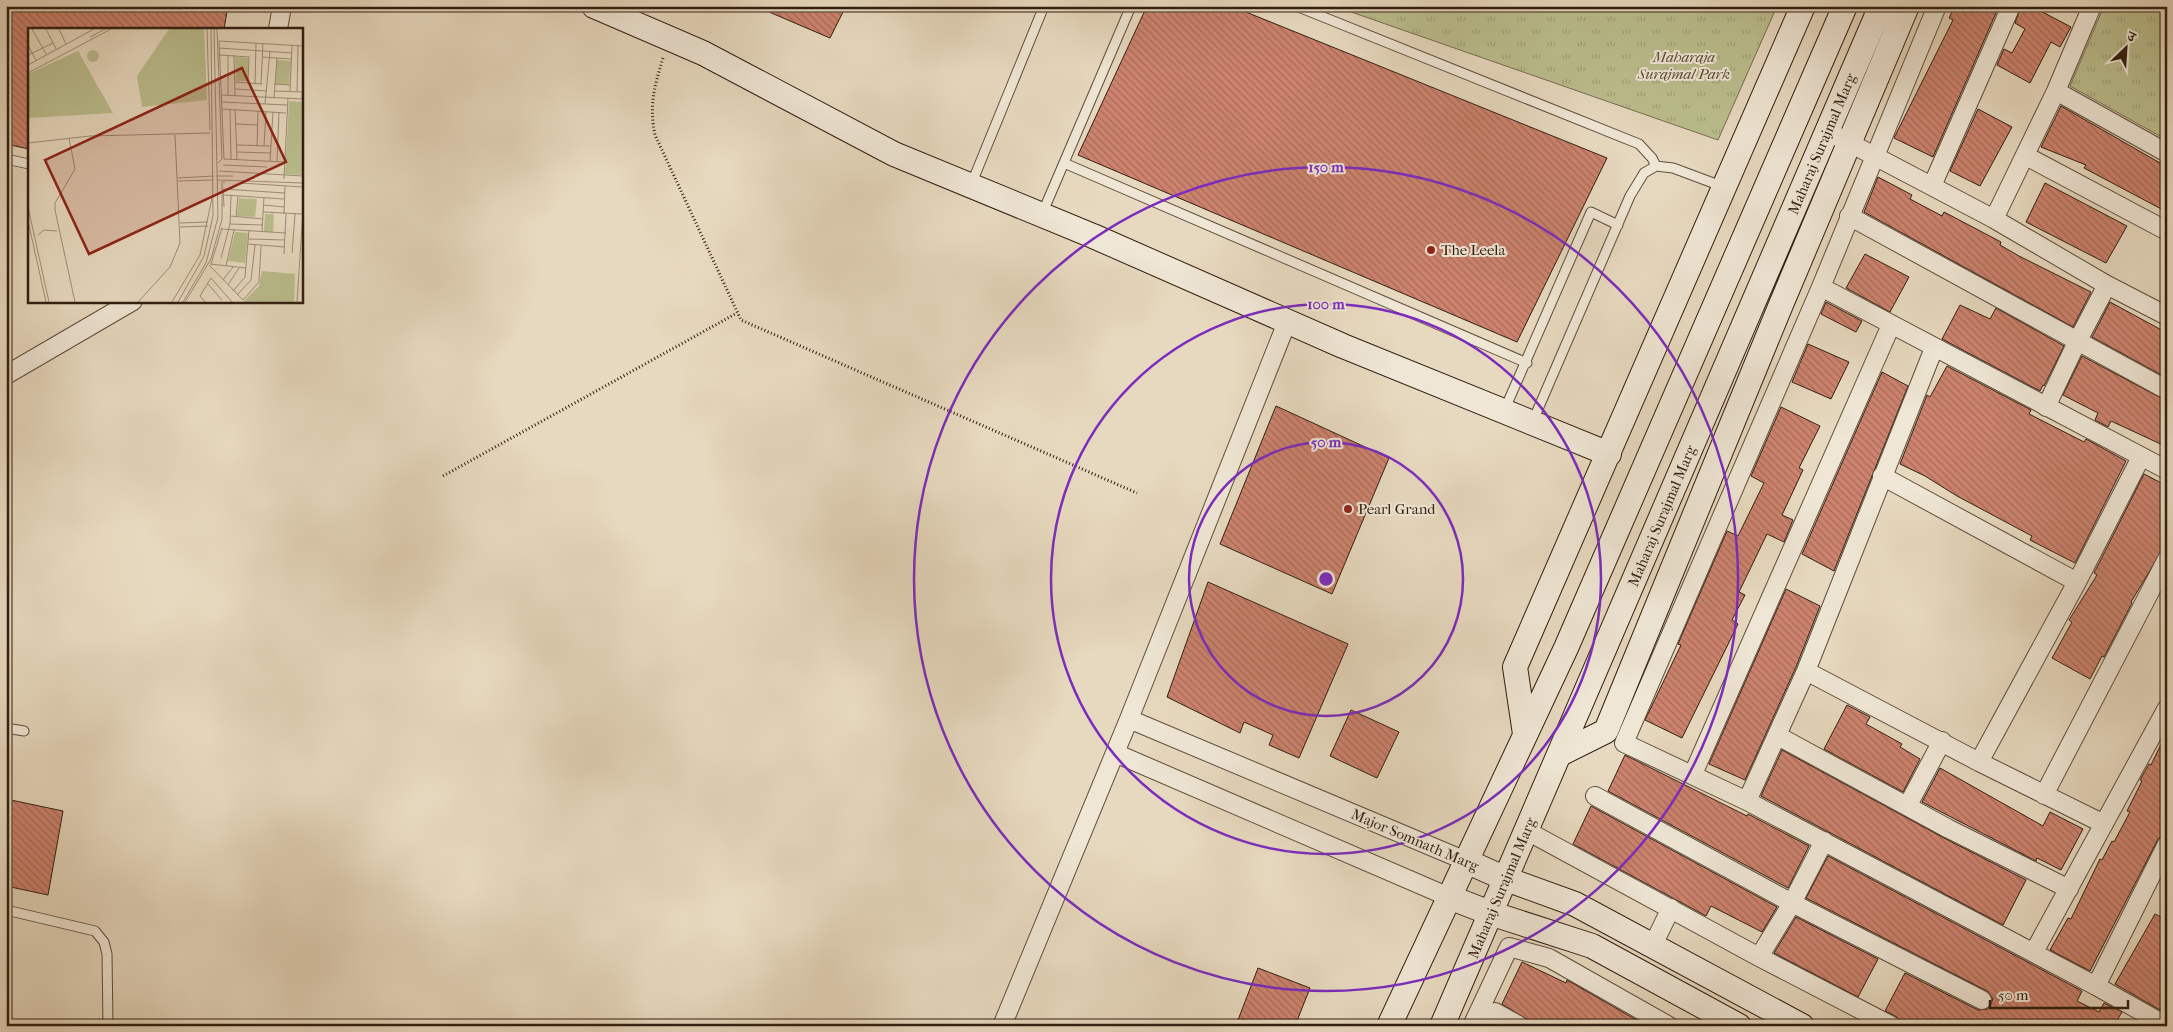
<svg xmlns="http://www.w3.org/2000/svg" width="2173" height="1032" viewBox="0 0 2173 1032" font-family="'IM FELL French Canon','Noto Serif Devanagari',serif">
  <defs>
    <pattern id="park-tufts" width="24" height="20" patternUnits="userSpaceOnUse" patternTransform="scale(1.25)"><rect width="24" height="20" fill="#bbbe8e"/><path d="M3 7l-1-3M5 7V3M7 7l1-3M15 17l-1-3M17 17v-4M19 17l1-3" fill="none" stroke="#a1a379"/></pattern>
    <pattern id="building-back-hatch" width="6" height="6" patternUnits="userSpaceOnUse" patternTransform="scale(1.25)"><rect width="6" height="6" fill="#cd836e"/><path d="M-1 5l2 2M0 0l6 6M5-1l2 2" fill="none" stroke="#a76b59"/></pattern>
  </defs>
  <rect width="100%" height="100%" fill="#e7d9bf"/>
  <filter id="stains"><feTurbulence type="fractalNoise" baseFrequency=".004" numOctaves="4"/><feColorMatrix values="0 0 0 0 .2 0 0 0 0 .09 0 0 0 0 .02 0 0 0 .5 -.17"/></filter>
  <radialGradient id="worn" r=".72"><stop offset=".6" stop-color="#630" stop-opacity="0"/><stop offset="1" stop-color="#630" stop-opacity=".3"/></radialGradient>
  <path fill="url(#park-tufts)" stroke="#766e50" d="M1334 6H1777L1718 140Z
    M2104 6H2167V140L2070 86Z"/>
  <path fill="url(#building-back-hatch)" stroke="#311e11" d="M6 6H228L224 29H29V149L6 144Z
    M755 6H846L830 38Z
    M1147 6H1231L1607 158 1517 342 1078 155Z
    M1955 6H1999L1933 157 1894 138 1953 20 1949 18Z
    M2021 6H2031L2071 27 2060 47 2051 42 2030 83 1997 65 2004 49 2012 53 2025 29 2015 23Z
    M2061 106 2167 167V212L2084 168 2086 165 2041 147Z
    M1978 109 2012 127 1980 186 1950 171Z
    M1878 177 1912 195 1910 199 1942 216 1944 212 2001 242 2000 245 2019 256 2091 292 2073 327 1864 212Z
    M2045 183 2127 226 2106 263 2026 222Z
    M1865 254 1909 277 1890 312 1846 288Z
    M1826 302 1862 321 1856 332 1821 314Z
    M2110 302 2167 333V378L2092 337Z
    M1960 305 1990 319 1996 308 2064 346 2044 386 2043 385 2040 391 1942 339Z
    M1808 344 1849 362 1831 399 1792 382Z
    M2082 356 2167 401V447L2111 421 2108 427 2095 420 2098 413 2063 395Z
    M1947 366 2031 410 2029 414 2084 442 2086 439 2126 461 2075 563 2030 540 2032 536 1957 496 1925 476 1900 464 1927 395 1930 397Z
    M1882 372 1908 386 1834 571 1802 554Z
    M1276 406 1389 458 1332 594 1220 544Z
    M1781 407 1820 426 1799 468 1803 470 1782 515 1793 520 1784 542 1767 534 1739 592 1745 595 1732 620 1738 624 1682 738 1645 720 1681 645 1678 644 1727 531 1738 536 1764 483 1751 476Z
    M2144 474 2167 486V542L2131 602 2132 603 2104 657 2102 656 2090 679 2052 658 2072 622 2069 620 2097 575 2094 573Z
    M1208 582 1348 644 1299 758 1269 745 1273 735 1244 722 1240 733 1167 697Z
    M1786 589 1820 606 1796 667 1745 780 1709 764Z
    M1847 705 1870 717 1866 724 1902 744 1900 747 1920 759 1903 792 1824 749Z
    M1351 710 1399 732 1377 778 1330 756Z
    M2167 732V833L2158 839 2090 971 2050 950 2068 918 2071 919 2100 859 2102 860 2112 841 2114 842 2130 812 2127 811 2142 781 2140 780 2149 764 2151 765Z
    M1782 750 1944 838 2026 880 2003 925 1761 796Z
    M1625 755 1747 816 1748 814 1809 846 1788 888 1608 791Z
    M1940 768 2043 826 2050 812 2083 829 2061 870 2037 858 2036 861 1922 802Z
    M6 799 63 811 48 895 6 886Z
    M1591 806 1777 907 1762 932 1711 906 1706 916 1573 844Z
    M1828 856 2082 991 2077 1001 2099 1012 2104 1003 2122 1012 2116 1022 2123 1026 1903 1025 1897 1017 1885 1011 1905 973 1978 1010 1988 1009 1993 999 1987 991 1806 898Z
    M2155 914 2167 920V997L2160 1010 2115 984Z
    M1796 917 1878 959 1858 997 1774 953Z
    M1522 962 1566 983 1567 980 1647 1026H1540L1529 1021 1502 1004Z
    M1258 968 1310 988 1295 1026H1253L1238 1020Z"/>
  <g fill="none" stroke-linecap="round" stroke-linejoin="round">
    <defs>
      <path id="lane" d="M1296 6 1639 144 1652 158 1656 166
        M6 159 29 164
        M1064 163 1527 363
        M971 185 1044 6
        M1042 214 1131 6
        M1504 411 1591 212 1618 225
        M1532 423 1630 196 1644 173 1656 166 1673 168 1724 187
        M6 728 24 731
        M6 910 95 931 104 942 107 954 108 1026"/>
      <path id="street" d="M1937 6 1821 287 1624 743 1747 801 2096 986 2162 1023
        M278 29 282 6
        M2056 91 2167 153
        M1827 131 1994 219 2107 285 2167 316
        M2026 156 2167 231
        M1932 186 2011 6
        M1849 216 2167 390
        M1994 219 2056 91 2092 6
        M1821 287 2167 470
        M6 375 133 301
        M2046 407 2077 342 2107 285
        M1882 476 2077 582
        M1806 671 1979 762 2104 824
        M1129 719 1466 861
        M1778 736 1949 829 2069 889
        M1115 753 1449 897
        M1979 762 2077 582 2141 457
        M1693 774 1891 325
        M2044 795 2167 559
        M1595 796 1792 903 1982 1000
        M1747 801 1806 671 1934 348
        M1908 805 1942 741
        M1527 831 1759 957 1892 1026
        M1653 945 1671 908
        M2034 952 2167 708
        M1759 957 1792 903 1824 841
        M2096 986 2167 844
        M1002 1026 1129 719 1287 322
        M1472 1026 1509 947 1549 958 1669 1026
        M1490 1026 1495 1012 1520 1026"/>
      <path id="secondary" d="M594 6 703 53 894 154 1093 236 1343 346 1609 454
        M1525 734 1515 667 1803 6
        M1560 754 1606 731 1780 307 1907 6
        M1466 861 1506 879 1575 904 1802 1026
        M1449 897 1490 913 1592 946 1739 1026
        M1389 1026 1566 648 1845 6
        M1442 1026 1881 6"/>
    </defs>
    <use href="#lane" stroke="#5e4d3c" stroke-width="11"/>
    <use href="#street" stroke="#5e4d3c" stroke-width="20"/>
    <use href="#secondary" stroke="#311e11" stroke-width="26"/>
    <path stroke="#311e11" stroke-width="3" stroke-dasharray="1 2.5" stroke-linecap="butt" d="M663 58C654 88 649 105 655 135L741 320 1137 493
      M443 476 737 313"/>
    <use href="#lane" stroke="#efe6d5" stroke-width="9"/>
    <use href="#street" stroke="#efe6d5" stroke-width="18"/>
    <use href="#secondary" stroke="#efe6d5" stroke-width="24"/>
  </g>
  <g fill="none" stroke="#7b2cbf" stroke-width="2.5">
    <circle cx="1326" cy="579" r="137"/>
    <circle cx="1326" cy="579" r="275"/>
    <circle cx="1326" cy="579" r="412"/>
  </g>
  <g fill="#8f2418" stroke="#efe6d5" stroke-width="2">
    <circle cx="1431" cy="250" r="5"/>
    <circle cx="1348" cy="509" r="5"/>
  </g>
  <g text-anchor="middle" stroke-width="4" stroke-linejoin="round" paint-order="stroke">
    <g font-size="15" font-style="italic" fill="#5a4e36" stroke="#efe6d5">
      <text x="1684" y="62">Maharaja<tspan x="1684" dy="17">Surajmal Park</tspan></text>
    </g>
    <g font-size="15" fill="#311e11" stroke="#efe6d5">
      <text transform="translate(1822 144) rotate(-67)" y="5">Maharaj Surajmal Marg</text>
      <text transform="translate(1662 516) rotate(-67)" y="5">Maharaj Surajmal Marg</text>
      <text transform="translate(1415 840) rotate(23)" y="5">Major Somnath Marg</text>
      <text transform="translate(1502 888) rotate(-67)" y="5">Maharaj Surajmal Marg</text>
    </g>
    <g font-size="15" fill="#311e11" stroke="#efe6d5" text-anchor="start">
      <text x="1441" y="255">The Leela</text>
      <text x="1358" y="514">Pearl Grand</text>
    </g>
  </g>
  <g transform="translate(28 28)">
    <rect width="275" height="275" fill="#e7d9bf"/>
    <path d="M59 28a6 6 0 1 1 12 0a6 6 0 1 1-12 0Z" fill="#bbbe8e"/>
    <path d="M141 1H176L179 72 114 79 109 48ZM50 23 85 85 0 90V46ZM207 29 220 30V53H208ZM249 32 263 33 261 57 247 56ZM261 73 275 74V147L257 146ZM211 170 229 171 227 189 209 188ZM237 186H246L245 204H236ZM207 204 220 205 217 235 200 233ZM234 243 267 246 266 274H215L231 258Z" fill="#bbbe8e"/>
    <path fill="none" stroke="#9e8e79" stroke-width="1" d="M4 1 18 26M18 1 28 21M31 1 38 16M179 1 182 102M189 1 194 131 190 135M62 9 77 1M0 17 8 32M191 20 264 25M0 27 25 15M192 27 221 29 220 55M200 27V67M206 27 207 68M234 29 263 31M0 37 66 1M0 45 83 1M207 54 234 56M227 55 228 15M233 56 235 15M246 56 262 57M207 61 239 63M246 63 275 64M262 63 264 17M269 64 270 18M193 67 275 71M246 70 249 30M274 71 275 55M194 74 259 77M237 76 242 23M194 81 258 85M202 82 203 131M207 82 209 131M208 96 230 97M41 110 47 141 27 175V182L47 274M0 115 62 108 182 105M209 117 243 118M229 118 230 83M236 118 238 84M209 124 242 125M242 133 245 84M249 133 251 84M256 134 196 131 191 13 275 18M195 137 239 139M191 143 275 148M188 148H205M150 150 186 148M256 151 260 70M189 152 275 155M150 153 186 152M213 155 275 159M196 167 256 171M236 177 256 179M0 179 21 274M196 179 195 161 257 165M235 184 275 186M256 186 257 158M202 188 235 191M208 189 210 168M0 193 18 274M152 195 180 194M202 196 235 197M152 199 180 198M194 201 258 205M234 203 236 169M10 207 16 202 29 203M220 211 257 212M220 216 257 219M264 225 267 186M256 226 258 186M193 230 202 196 203 168M182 236 218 240M183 236 194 200M181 237 215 272 231 254 233 218M198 238 206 202M195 252 205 239M179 255 194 272M200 257 211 240M205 263 217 249 221 202M209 267 223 252 227 217M110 274 142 239 152 215 147 107M144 274 172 227 184 170M150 274 176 228 185 188 183 1M155 274 178 235 190 189 186 1M157 274 183 231 194 191V154H197M177 274 172 268 183 250 204 274M269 274 275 183"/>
    <path fill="#8f2418" fill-opacity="0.15" stroke="#8f2418" stroke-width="2.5" d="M214 40 258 134 61 226 17 132Z"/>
    <rect width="275" height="275" fill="none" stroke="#311e11" stroke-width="2.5"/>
  </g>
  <circle cx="1326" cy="579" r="8" fill="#7b2cbf" stroke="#efe6d5" stroke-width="2.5"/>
  <g font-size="15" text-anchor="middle" font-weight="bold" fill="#7b2cbf" stroke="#efe6d5" stroke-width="4" stroke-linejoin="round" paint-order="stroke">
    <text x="1326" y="172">150 m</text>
    <text x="1326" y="309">100 m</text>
    <text x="1326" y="447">50 m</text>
  </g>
  <rect width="2173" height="1032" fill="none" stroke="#e7d9bf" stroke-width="25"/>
  <rect x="8" y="8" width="2158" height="1017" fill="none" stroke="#311e11" stroke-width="2.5"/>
  <rect x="12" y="12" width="2148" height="1007" fill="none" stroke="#311e11"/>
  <g transform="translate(2126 48) rotate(25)" stroke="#efe6d5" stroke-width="4" paint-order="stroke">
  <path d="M0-4L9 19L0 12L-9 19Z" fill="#311e11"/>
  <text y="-8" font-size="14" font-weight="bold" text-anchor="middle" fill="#311e11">उ</text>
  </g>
  <path d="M1990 1000v8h138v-8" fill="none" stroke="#311e11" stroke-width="2.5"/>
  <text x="1998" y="1000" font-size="15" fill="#311e11" stroke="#efe6d5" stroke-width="4" paint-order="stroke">50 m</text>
  <rect width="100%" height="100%" filter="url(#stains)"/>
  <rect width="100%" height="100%" fill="url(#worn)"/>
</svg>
